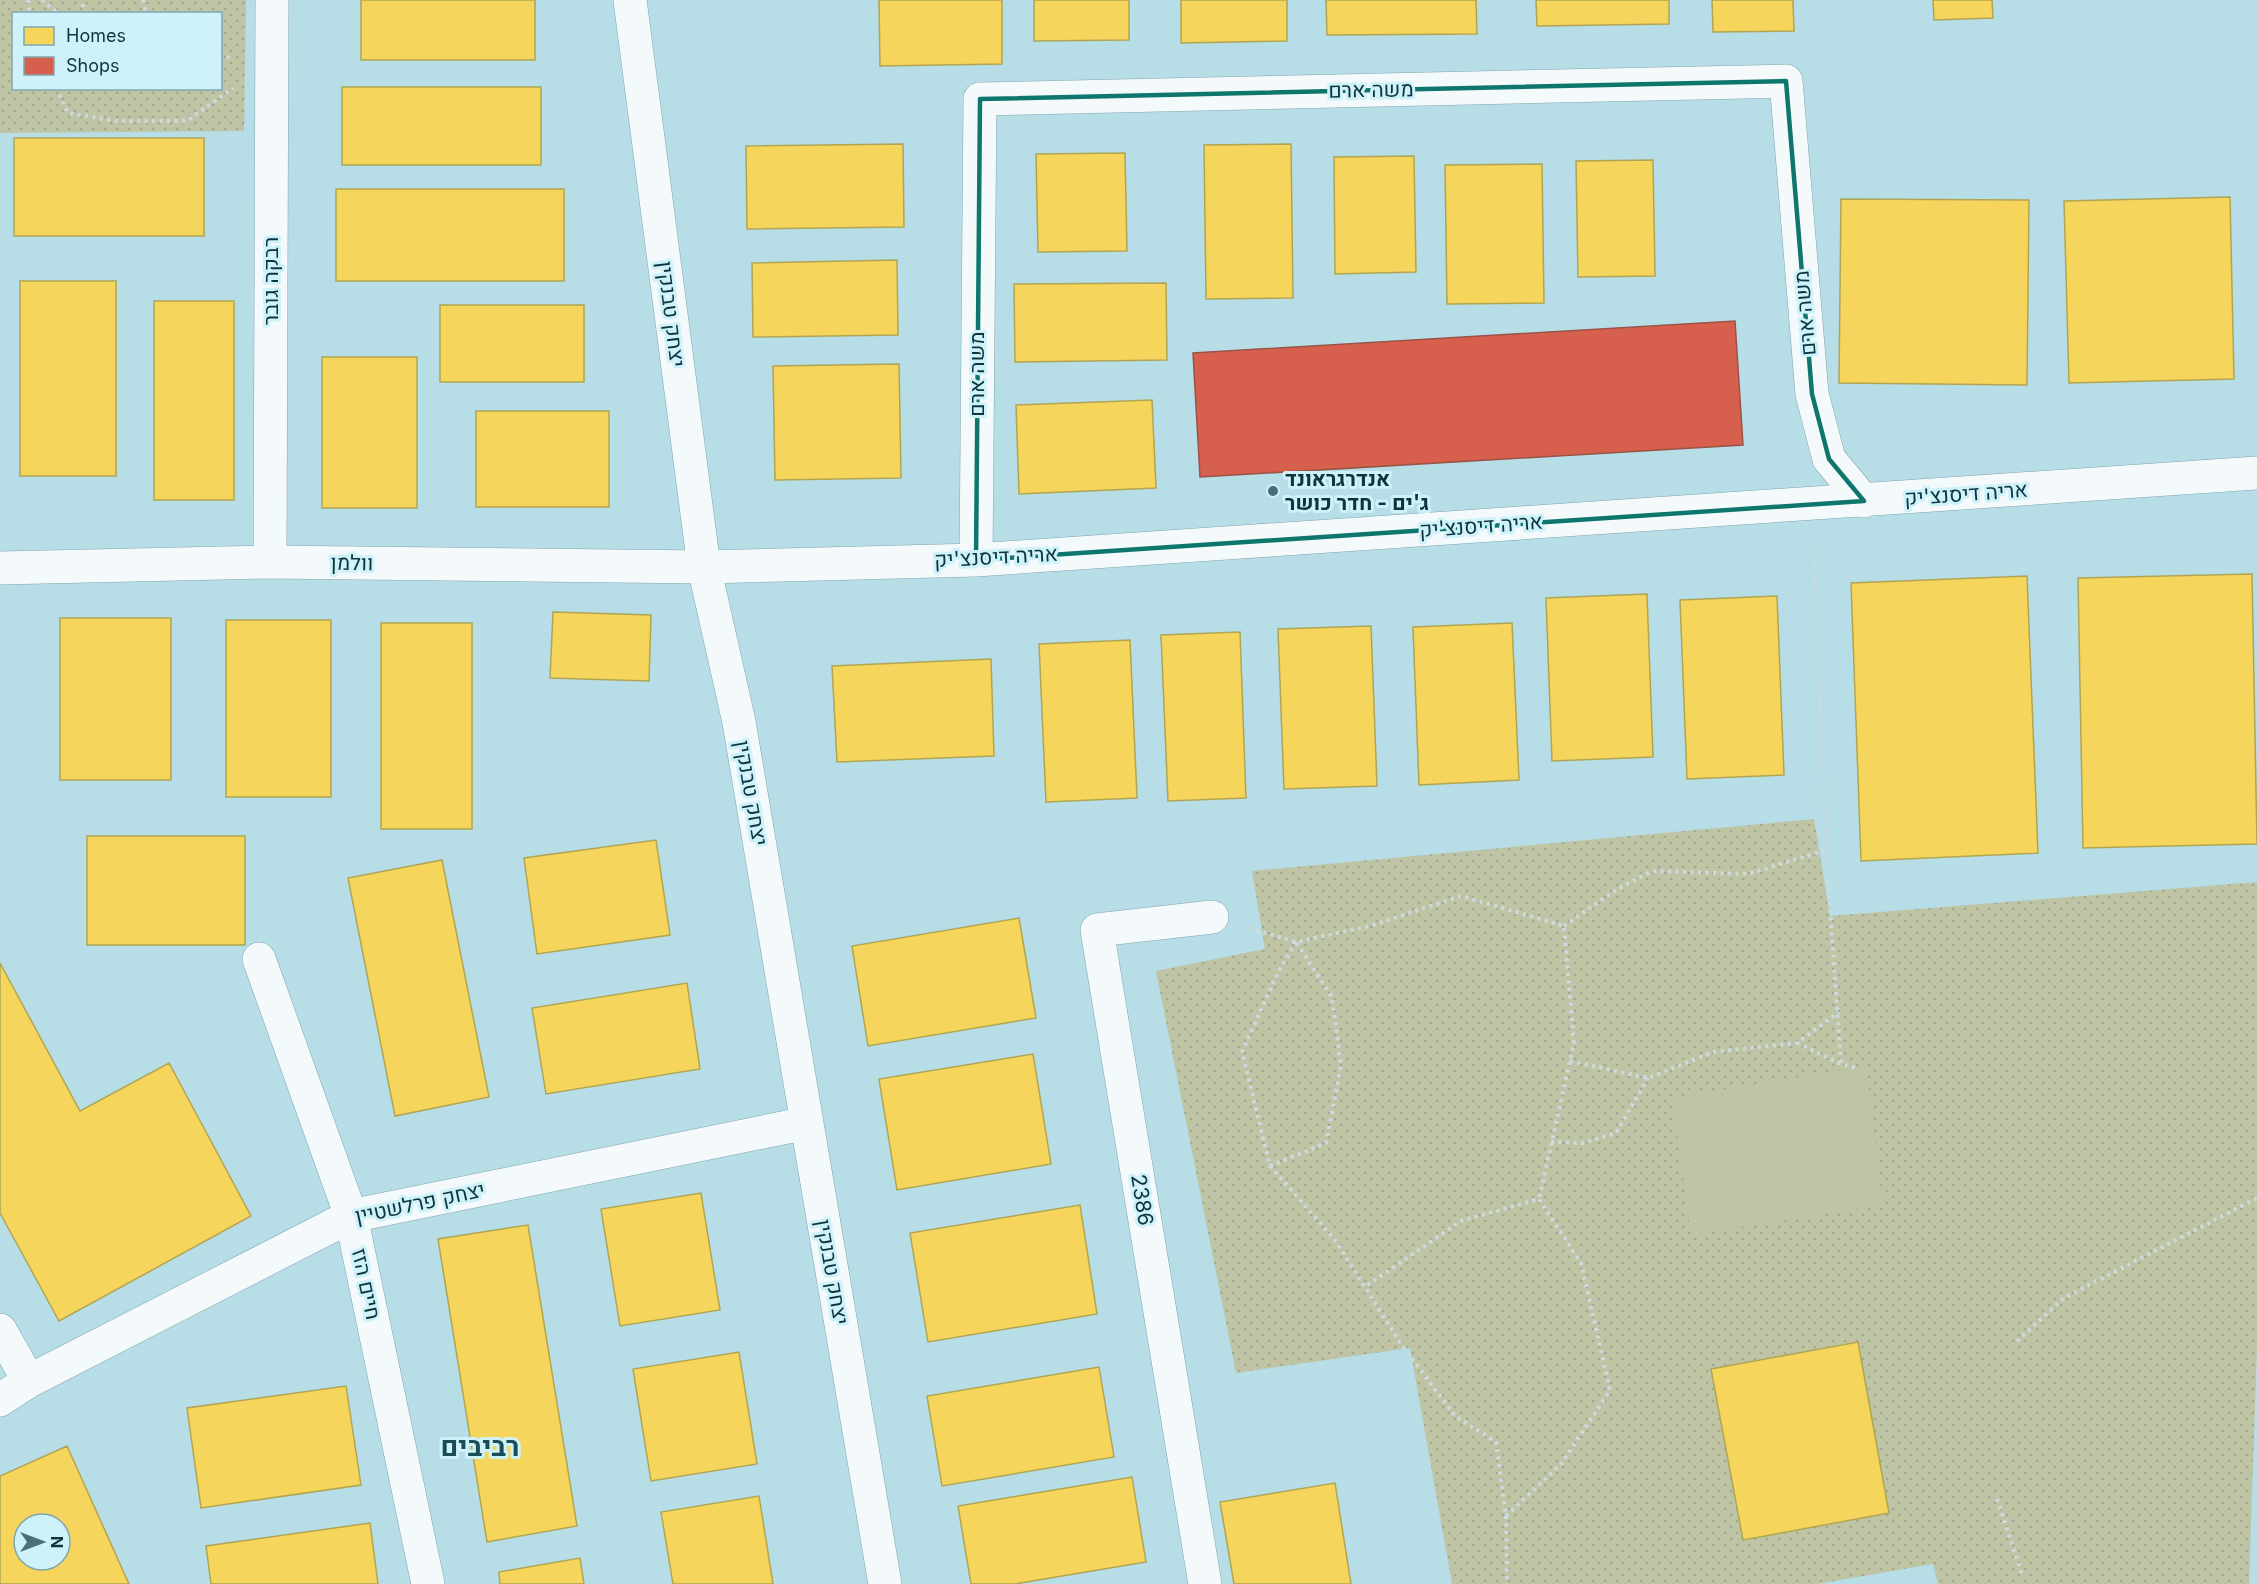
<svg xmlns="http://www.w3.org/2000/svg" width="2257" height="1584" viewBox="0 0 2257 1584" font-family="Inter,Heebo,sans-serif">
  <defs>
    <pattern id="grass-dots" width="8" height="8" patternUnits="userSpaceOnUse" patternTransform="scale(1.5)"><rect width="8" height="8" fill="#bec4a4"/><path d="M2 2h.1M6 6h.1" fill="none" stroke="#a2a98e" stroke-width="1.8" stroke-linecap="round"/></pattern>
  </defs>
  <rect width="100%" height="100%" fill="#b7dde7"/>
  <path fill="url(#grass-dots)" fill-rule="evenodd" d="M0 0H246L244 131 0 133ZM14 14H220V88H14Z
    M1814 819 1830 916 2257 882V1346L2249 1584H1938L1933 1564 1817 1584H1452L1410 1348 1236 1373 1156 971 1265 949 1252 871Z"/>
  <path fill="#bec4a4" d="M1866 1066 1883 1205 1691 1235 1672 1098Z"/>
  <path fill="#f6d55c" stroke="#b0a553" stroke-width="1.5" fill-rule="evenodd" d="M361 0H535V60H361Z
    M879 0H1002V64L880 66Z
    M1034 0H1129V40L1034 41Z
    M1181 0H1287V41L1181 43Z
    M1326 0H1476L1477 34 1327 35Z
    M1536 0H1669V24L1537 26Z
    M1712 0H1793L1794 31 1713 32Z
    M1933 0H1992L1993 18 1934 20Z
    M342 87H541V165H342Z
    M14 138H204V236H14Z
    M903 144 904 227 747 229 746 146Z
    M1291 144 1293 298 1206 299 1204 145Z
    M1125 153 1127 251 1038 252 1036 154Z
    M1414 156 1416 272 1335 274 1334 157Z
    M1653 160 1655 276 1578 277 1576 161Z
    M1542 164 1544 303 1447 304 1445 165Z
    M336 189H564V281H336Z
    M2230 197 2234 379 2069 383 2064 201Z
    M1841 199 2029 200 2027 385 1839 383Z
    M897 260 898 335 753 337 752 263Z
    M20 281H116V476H20Z
    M1166 283 1167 360 1015 362 1014 284Z
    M154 301H234V500H154Z
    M440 305H584V382H440Z
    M322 357H417V508H322Z
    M899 364 901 478 775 480 773 366Z
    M1152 400 1156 488 1019 494 1016 405Z
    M476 411H609V507H476Z
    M2252 574 2257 844 2083 848 2078 578Z
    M2027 576 2038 853 1861 861 1851 583Z
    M1647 594 1653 757 1552 761 1546 598Z
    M1777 596 1784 775 1687 779 1680 600Z
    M553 612 651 615 649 681 550 678Z
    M60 618H171V780H60Z
    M226 620H331V797H226Z
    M381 623H472V829H381Z
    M1512 623 1519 780 1419 785 1413 627Z
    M1371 626 1377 786 1284 789 1278 629Z
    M1240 632 1246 798 1168 801 1161 635Z
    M1130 640 1137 798 1046 802 1039 644Z
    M991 659 994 756 837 762 832 666Z
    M87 836H245V945H87Z
    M656 840 670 935 537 954 524 858Z
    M442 860 489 1097 395 1116 348 878Z
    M1019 918 1036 1018 868 1046 852 946Z
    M0 963 80 1111 169 1063 251 1216 59 1321 0 1213Z
    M687 983 700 1069 546 1094 532 1008Z
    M1033 1054 1051 1164 897 1190 879 1079Z
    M701 1193 720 1310 620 1326 601 1209Z
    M1080 1205 1097 1314 928 1342 910 1233Z
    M528 1225 577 1526 487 1542 438 1239Z
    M1858 1342 1889 1513 1743 1540 1711 1369Z
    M739 1352 757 1464 651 1481 633 1369Z
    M1099 1367 1114 1457 942 1486 927 1396Z
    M346 1386 361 1485 201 1508 187 1408Z
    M67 1446 129 1584H0V1476ZM24 1524H60V1560H24Z
    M1132 1477 1146 1562 1015 1584H971L958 1506Z
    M1335 1483 1351 1584H1234L1220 1502Z
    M759 1496 773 1584H673L661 1512Z
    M370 1523 378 1584H211L206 1546Z
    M580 1558 584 1584H500L499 1572Z"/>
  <path fill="#d6604d" stroke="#995348" stroke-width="1.5" d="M1735 321 1743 445 1200 477 1193 353Z"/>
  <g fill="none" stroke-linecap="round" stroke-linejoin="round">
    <defs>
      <path id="minor" d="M630 0 704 567 739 722 885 1584
        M976 560 980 99 1786 81 1812 394 1829 459 1864 501
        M270 562 272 0
        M0 568 270 562 704 567 976 560 2257 473
        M259 959 351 1216 428 1584
        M0 1330 29 1381
        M0 1400 29 1381 351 1216 807 1123
        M1205 1584 1097 930 1212 917"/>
    </defs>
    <use href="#minor" stroke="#81a5ad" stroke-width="34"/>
    <path stroke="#cedbde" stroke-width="4" stroke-dasharray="3 4.5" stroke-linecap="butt" d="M28 0 30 14
      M42 0 59 14
      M143 0 146 14
      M80 14 85 0
      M220 53 232 59
      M56 88 68 113 116 121H187L233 88
      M1826 850 1841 1064
      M1564 926 1616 890 1652 871 1748 874 1826 850 1813 541
      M1249 928 1296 942 1370 926 1461 896 1564 926 1574 1043 1539 1199
      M1296 942 1277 974 1242 1052 1270 1166 1335 1240 1399 1341 1455 1416 1496 1442 1506 1516 1561 1464 1610 1390 1581 1263 1539 1199 1461 1221 1365 1287
      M1797 1043 1841 1064 1856 1068
      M1570 1061 1648 1078 1713 1052 1797 1043 1839 1012
      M1551 1142 1583 1143 1616 1133 1648 1078
      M1270 1166 1326 1143 1341 1066 1332 997 1296 942
      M2017 1341 2064 1298 2257 1198
      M1997 1499 2023 1577
      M1506 1516 1507 1584"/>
    <use href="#minor" stroke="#f4fafb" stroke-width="33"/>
  </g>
  <path fill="none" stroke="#0f766e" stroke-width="4.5" stroke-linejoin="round" d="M1786 81 1812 394 1829 459 1864 501 976 560 980 99Z"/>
  <circle fill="#487079" stroke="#cff1fa" stroke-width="2" cx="1273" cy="491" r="6"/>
  <g text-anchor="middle" stroke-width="6" stroke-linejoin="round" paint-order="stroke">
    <g font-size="21" fill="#0c363e" stroke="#cff1fa">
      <text transform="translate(1371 90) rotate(-1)" y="7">משה ארם</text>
      <text transform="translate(271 281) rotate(-90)" y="7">רבקה גובר</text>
      <text transform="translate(1805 313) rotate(-95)" y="7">משה ארם</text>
      <text transform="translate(671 314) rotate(83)" y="7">יצחק טבנקין</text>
      <text transform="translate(977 374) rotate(-90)" y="7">משה ארם</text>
      <text transform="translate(1966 494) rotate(-4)" y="7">אריה דיסנצ'יק</text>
      <text transform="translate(1481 526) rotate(-4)" y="7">אריה דיסנצ'יק</text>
      <text transform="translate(996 557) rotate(-3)" y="7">אריה דיסנצ'יק</text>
      <text transform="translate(352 563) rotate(1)" y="7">וולמן</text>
      <text transform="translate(751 793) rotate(80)" y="7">יצחק טבנקין</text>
      <text transform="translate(1142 1200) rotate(81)" y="7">2386</text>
      <text transform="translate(420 1203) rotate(-12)" y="7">יצחק פרלשטיין</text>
      <text transform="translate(832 1272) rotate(80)" y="7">יצחק טבנקין</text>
      <text transform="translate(366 1284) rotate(78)" y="7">חיים הזז</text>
    </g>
    <g font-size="21" font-weight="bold" fill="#0c363e" stroke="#cff1fa" text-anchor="start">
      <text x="1285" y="486">אנדרגראונד<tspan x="1285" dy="24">ג'ים - חדר כושר</tspan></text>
    </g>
    <g font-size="27" font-weight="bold" fill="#1b4d58" stroke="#cff1fa">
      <text x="480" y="1456">רביבים</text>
    </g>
  </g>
  <rect x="12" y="12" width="210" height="78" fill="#cff1fa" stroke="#81a6af" stroke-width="1.5"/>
  <rect x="24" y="27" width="30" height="18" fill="#f6d55c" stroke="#81a6af" stroke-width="1.5"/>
  <text x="66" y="42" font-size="18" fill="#0c363e">Homes</text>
  <rect x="24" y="57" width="30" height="18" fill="#d6604d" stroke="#81a6af" stroke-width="1.5"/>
  <text x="66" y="72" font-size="18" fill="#0c363e">Shops</text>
  <g transform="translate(42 1542) rotate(90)"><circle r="28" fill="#cff1fa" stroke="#81a6af" stroke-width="1.5"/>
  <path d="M0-4.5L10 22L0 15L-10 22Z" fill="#487079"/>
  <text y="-9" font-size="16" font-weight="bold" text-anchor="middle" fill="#0c363e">N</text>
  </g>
</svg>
